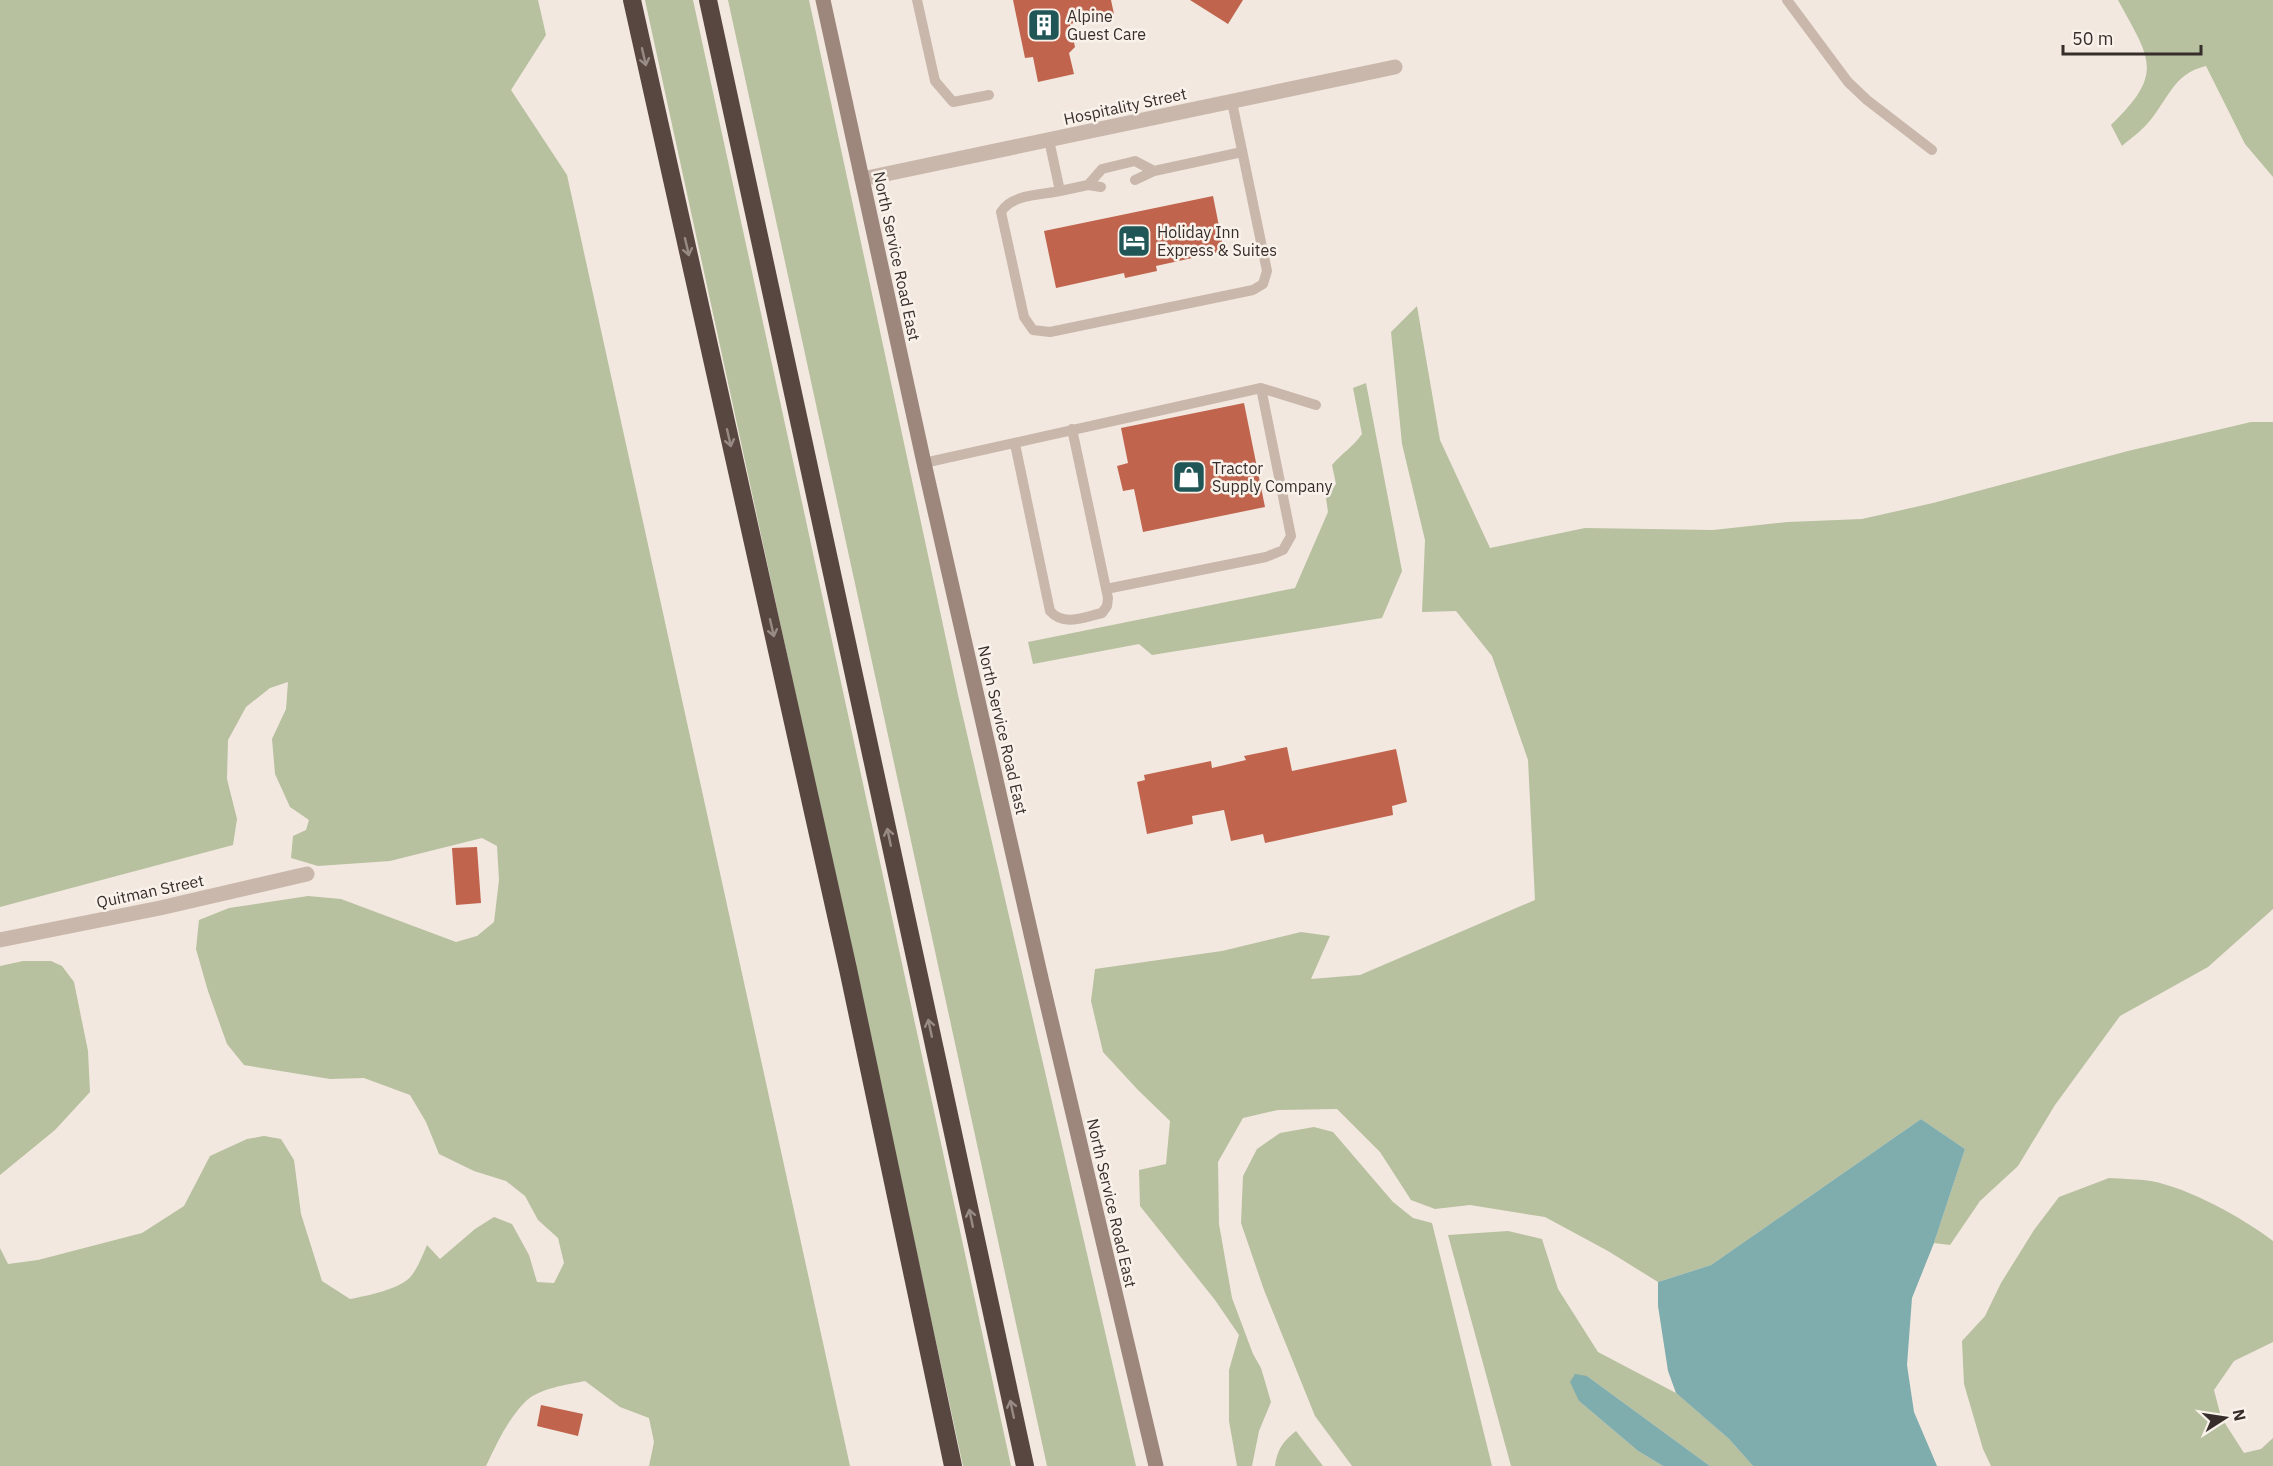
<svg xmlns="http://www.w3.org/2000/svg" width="2273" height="1466" viewBox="0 0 2273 1466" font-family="'IBM Plex Sans',sans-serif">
  <rect width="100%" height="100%" fill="#f2e8df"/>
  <path fill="#b7c09f" d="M0 0H538L546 35 511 90 567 175 850 1466H649L654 1442 649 1418 620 1407 585 1381C566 1385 540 1388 526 1401 508 1419 497 1443 486 1466H0V1248L8 1264 38 1260 142 1233 184 1206 210 1156 247 1139 264 1136 281 1139 294 1160 301 1214 322 1281 350 1299C366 1296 402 1289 412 1275 418 1267 423 1255 427 1245L440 1259 475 1229 494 1217 512 1224 529 1255 537 1282 554 1283 564 1263 558 1238 538 1220 525 1196 506 1181 474 1171 439 1154 426 1122 410 1095 364 1078 330 1079 244 1065 227 1044 208 991 196 949 199 920 229 908 308 896 341 899 456 942 477 936 494 922 499 880 497 846 482 838 390 861 318 866 291 858 293 836 306 830 309 820 290 807 275 774 272 739 286 709 288 682 270 688 246 707 228 740 227 779 237 819 233 845 0 907Z
    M645 0H693L1011 1466H963Z
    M728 0H809L958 695 1136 1466H1047Z
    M2118 0H2273V177L2245 144 2206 66C2172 74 2168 101 2147 124 2140 132 2130 139 2122 146L2111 125C2165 73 2150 59 2118 0Z
    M1417 306 1440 440 1490 548 1585 528 1713 530 1788 522 1862 519 1933 503 2128 451 2251 422H2273V909L2208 967 2120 1016 2055 1105 2018 1166 1980 1201 1950 1245 1934 1243 1965 1149 1921 1119 1711 1265 1658 1282 1608 1251 1545 1217 1470 1205 1435 1209 1411 1200 1380 1152 1337 1109 1278 1110 1243 1118 1218 1162 1219 1224 1232 1298 1253 1354 1261 1368 1271 1402 1259 1431 1252 1466H1237L1229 1421V1370L1239 1335 1215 1300 1140 1206 1139 1170 1166 1164 1170 1121 1137 1089 1103 1052 1091 1001 1095 969 1222 951 1301 932 1330 936 1311 979 1360 975 1535 900 1528 760 1492 656 1456 611 1422 612 1425 540 1402 444 1391 332Z
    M1366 383 1402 571 1382 618 1152 655 1139 644 1033 664 1028 642 1295 588 1328 512 1326 498 1336 484 1332 465C1342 453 1353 447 1362 434L1353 388Z
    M23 961H51L62 966 74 982 88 1051 90 1092 55 1130 0 1175V966Z
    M1314 1127 1333 1132 1393 1202 1413 1218 1432 1223 1492 1466H1352L1315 1416 1264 1290 1241 1223 1243 1176 1257 1149 1280 1133Z
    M2109 1178C2123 1179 2138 1179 2151 1181 2189 1188 2243 1218 2273 1241V1342L2234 1361 2214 1390 2221 1417 2244 1453 2261 1449 2273 1438V1466H1991L1983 1449 1964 1384 1962 1341 1985 1316 2001 1283 2034 1230 2059 1197Z
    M1508 1231 1542 1239 1558 1289 1598 1352 1676 1393 1729 1439 1753 1466H1710L1587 1376 1579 1401 1638 1451 1663 1466H1511L1448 1235Z
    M1296 1431 1323 1466H1275C1277 1450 1283 1441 1296 1431Z"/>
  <path fill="#7fadad" d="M1921 1119 1965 1149 1934 1243 1912 1298 1907 1365 1914 1412 1937 1466H1753L1729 1439 1676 1393 1668 1371 1658 1306V1282L1711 1265Z
    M1575 1374 1587 1376 1710 1466H1663L1638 1451 1579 1401 1570 1382Z"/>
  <path fill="#c0644e" d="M1013 0H1111L1114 14 1070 24 1075 47 1069 53 1074 74 1038 82 1033 57 1025 58Z
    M1190 0H1243L1228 24Z
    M1213 196 1224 251 1156 266 1157 271 1125 278 1124 273 1056 288 1044 231Z
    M1244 403 1265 507 1143 532 1134 489 1123 491 1117 466 1128 463 1121 428Z
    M1287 747 1292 771 1396 749 1407 802 1392 806 1393 815 1265 843 1263 834 1231 841 1224 810 1192 816 1193 824 1147 834 1137 782 1145 780 1144 775 1211 761 1212 768 1246 760 1244 756Z
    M477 847 481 903 456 905 452 848Z
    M541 1405 583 1414 578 1436 537 1426Z"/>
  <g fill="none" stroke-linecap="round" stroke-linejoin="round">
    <path stroke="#c9b7ab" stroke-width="10" d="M917 0 935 81 953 102 989 95
      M1787 0 1848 82 1867 100 1932 150
      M1049 140 1060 191C1041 195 1012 194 1001 212L1024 317 1033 330 1050 332 1253 290 1263 284 1267 271 1232 102
      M1135 180 1154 171 1242 152
      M1088 185 1102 169 1135 161 1154 171
      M1060 191 1088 185 1101 187
      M1015 444 1050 611C1064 627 1084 617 1102 613L1107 606 1108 598 1072 429
      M924 463 1261 388 1316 405
      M1106 589 1266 557 1283 550 1291 536 1261 388"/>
    <path stroke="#c9b7ab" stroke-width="15" d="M862 179 1395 67
      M0 940 160 908 307 874"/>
    <path stroke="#9d867c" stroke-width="15" d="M823 0 924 463 1041 978 1156 1466"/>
    <path stroke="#584741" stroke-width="18" d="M632 0 848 969 953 1466
      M708 0 1025 1466"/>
  </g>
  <defs><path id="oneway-shaft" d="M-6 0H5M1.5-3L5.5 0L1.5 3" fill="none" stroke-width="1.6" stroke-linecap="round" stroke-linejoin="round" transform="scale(1.5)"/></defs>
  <g stroke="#988b85">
    <use href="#oneway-shaft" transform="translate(644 57) rotate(77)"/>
    <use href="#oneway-shaft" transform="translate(687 247) rotate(77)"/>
    <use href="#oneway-shaft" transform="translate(729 438) rotate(77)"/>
    <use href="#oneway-shaft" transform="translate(772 628) rotate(77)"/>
    <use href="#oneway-shaft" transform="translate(889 837) rotate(-102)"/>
    <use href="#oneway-shaft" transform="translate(930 1028) rotate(-102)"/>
    <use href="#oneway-shaft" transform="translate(971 1218) rotate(-102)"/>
    <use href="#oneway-shaft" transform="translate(1012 1409) rotate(-102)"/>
  </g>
  <defs>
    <symbol id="building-square" viewBox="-11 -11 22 22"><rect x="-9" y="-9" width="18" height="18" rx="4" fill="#215657" stroke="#f9f2eb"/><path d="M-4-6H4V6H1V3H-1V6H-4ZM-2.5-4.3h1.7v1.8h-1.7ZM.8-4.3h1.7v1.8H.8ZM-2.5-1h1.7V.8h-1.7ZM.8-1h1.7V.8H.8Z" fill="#fff"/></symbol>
    <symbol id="hotel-square" viewBox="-11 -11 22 22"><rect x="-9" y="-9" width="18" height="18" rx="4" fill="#215657" stroke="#f9f2eb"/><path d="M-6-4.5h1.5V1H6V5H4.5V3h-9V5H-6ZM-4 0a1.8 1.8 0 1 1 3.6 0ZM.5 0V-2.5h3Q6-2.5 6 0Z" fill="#fff"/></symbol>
    <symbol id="shop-square" viewBox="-11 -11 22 22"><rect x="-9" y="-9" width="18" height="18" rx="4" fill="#215657" stroke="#f9f2eb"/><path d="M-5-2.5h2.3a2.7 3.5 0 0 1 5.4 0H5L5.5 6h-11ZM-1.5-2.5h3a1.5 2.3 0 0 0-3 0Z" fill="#fff"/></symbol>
  </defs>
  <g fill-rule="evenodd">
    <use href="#building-square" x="1025" y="6" width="38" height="38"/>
    <use href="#hotel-square" x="1115" y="222" width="38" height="38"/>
    <use href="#shop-square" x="1170" y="458" width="38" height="38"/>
  </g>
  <g text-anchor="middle" stroke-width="5" stroke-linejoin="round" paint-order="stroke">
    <g font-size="16" fill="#372d2a" stroke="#f9f2eb" text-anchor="start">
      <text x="1067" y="22">Alpine<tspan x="1067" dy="18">Guest Care</tspan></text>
      <text x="1157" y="238">Holiday Inn<tspan x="1157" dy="18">Express &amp; Suites</tspan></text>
      <text x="1212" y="474">Tractor<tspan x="1212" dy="18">Supply Company</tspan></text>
    </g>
    <g font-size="16" fill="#372d2a" stroke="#f9f2eb">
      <text transform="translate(1125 106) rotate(-12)" y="6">Hospitality Street</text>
      <text transform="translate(897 256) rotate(78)" y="6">North Service Road East</text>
      <text transform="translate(1003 730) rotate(77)" y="6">North Service Road East</text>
      <text transform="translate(150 891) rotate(-12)" y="6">Quitman Street</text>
      <text transform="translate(1112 1203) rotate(77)" y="6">North Service Road East</text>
    </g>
  </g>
  <g transform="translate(2225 1418) rotate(78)" stroke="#f9f2eb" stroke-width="4.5" paint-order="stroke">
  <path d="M0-4.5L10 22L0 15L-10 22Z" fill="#372d2a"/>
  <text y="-9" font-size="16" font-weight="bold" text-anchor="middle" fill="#372d2a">N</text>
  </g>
  <path d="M2063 45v9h138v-9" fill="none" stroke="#372d2a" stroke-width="3"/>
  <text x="2072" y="45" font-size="18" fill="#372d2a" stroke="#f9f2eb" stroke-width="4.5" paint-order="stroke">50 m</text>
</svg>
